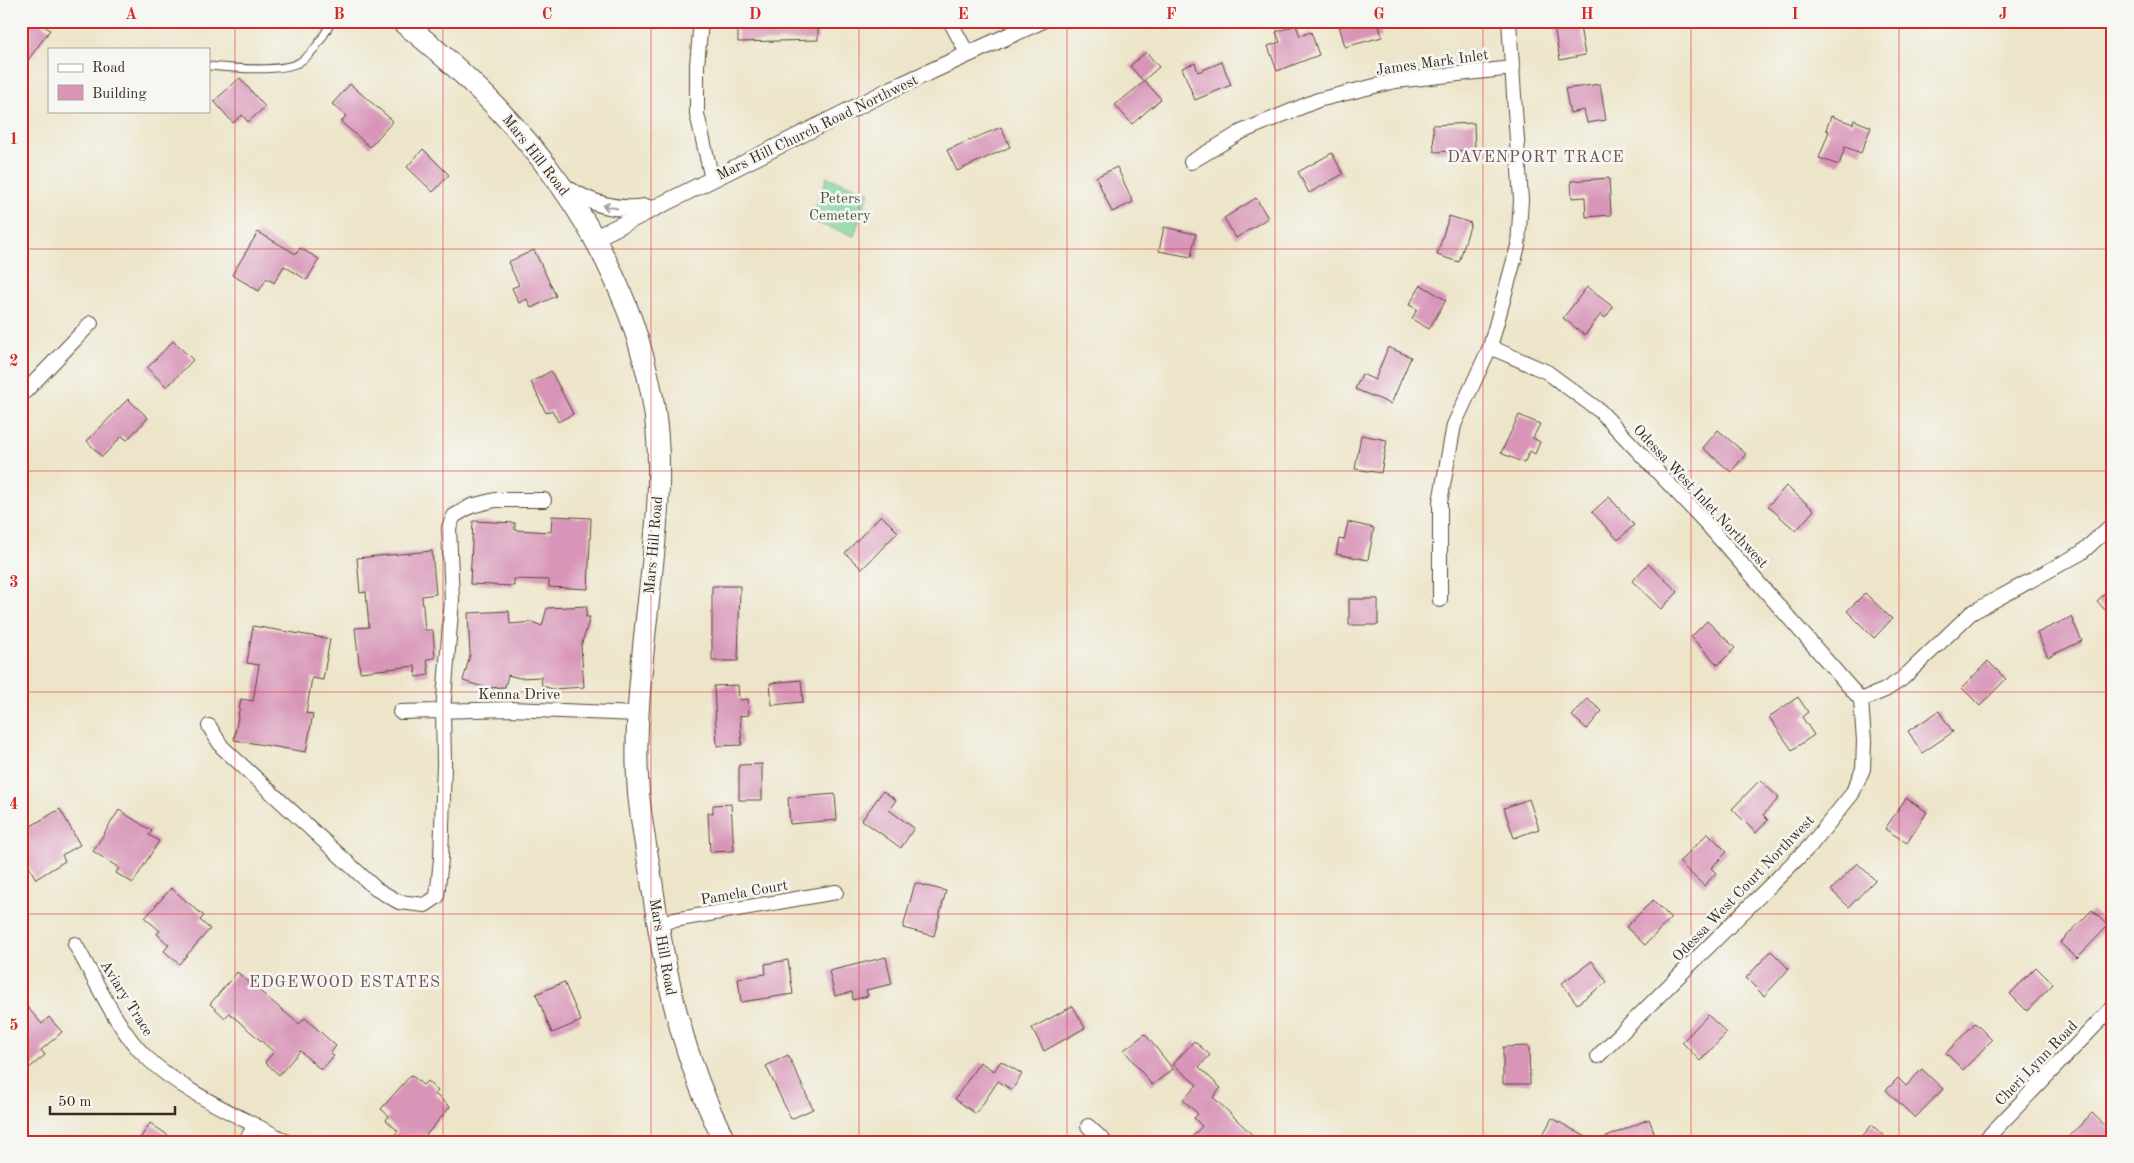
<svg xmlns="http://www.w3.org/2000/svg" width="2134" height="1163" viewBox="0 0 2134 1163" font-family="'Old Standard TT',serif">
  <rect width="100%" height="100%" fill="#f6f6f2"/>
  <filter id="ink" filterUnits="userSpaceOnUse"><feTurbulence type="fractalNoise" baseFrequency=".02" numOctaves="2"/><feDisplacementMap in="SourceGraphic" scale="10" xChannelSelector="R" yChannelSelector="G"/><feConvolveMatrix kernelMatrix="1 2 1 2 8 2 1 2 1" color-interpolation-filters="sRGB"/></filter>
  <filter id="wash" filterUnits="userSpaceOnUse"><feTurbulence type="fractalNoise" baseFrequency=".0096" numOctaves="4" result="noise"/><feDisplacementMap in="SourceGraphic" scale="20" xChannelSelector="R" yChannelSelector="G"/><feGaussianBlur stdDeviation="1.12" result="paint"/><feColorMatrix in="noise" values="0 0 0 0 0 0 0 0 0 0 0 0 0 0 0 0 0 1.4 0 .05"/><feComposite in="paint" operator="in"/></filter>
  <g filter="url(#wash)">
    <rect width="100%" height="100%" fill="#ede5c9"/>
    <path fill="#7ed79d" stroke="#5c805e" d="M827 177 869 192 854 236 811 221Z"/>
    <g id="blocks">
      <path fill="#d895b8" d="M21 21H37L50 30 21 70Z
        M738 21H818V40L738 42Z
        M1350 21H1378L1382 37 1345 47 1339 25Z
        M1553 21H1579L1585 55 1560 60Z
        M1296 25 1300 36 1311 32 1319 55 1277 71 1268 46 1280 42 1276 32Z
        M1146 52 1159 67 1143 81 1130 66Z
        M1222 62 1231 85 1195 100 1182 68 1195 63 1198 72Z
        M240 78 265 107 248 122 242 115 233 123 214 101Z
        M1145 81 1161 99 1132 124 1115 105Z
        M350 84 393 121 370 147 341 122 346 116 332 104Z
        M1600 84 1606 120 1587 123 1584 110 1570 113 1565 89Z
        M1831 116 1853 124 1854 120 1871 127 1861 153 1845 147 1839 165 1819 158 1829 131 1826 130Z
        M1474 123 1475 150 1434 152 1433 125Z
        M1001 127 1010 147 957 171 947 150Z
        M423 149 449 175 433 192 407 167Z
        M1332 153 1343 174 1309 193 1298 172Z
        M1117 167 1133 202 1112 212 1096 177Z
        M1609 178 1611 215 1586 217 1585 197 1572 198 1571 181Z
        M1256 198 1268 218 1236 238 1224 218Z
        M1449 216 1471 223 1459 262 1437 255Z
        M1164 227 1196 234 1191 257 1159 251Z
        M258 232 296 254 300 248 319 259 307 280 284 266 274 283 267 278 259 291 232 275Z
        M534 250 556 296 531 308 527 299 519 303 512 288 519 285 508 262Z
        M1421 285 1446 300 1429 329 1412 319 1417 309 1409 305Z
        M1587 287 1613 307 1605 318 1601 314 1585 335 1563 318Z
        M173 341 193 360 167 387 147 368Z
        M1388 347 1411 357 1391 404 1355 389 1362 374 1375 380Z
        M551 371 573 414 558 422 552 410 546 413 531 382Z
        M128 399 148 418 127 440 122 436 102 457 87 441Z
        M1519 415 1540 424 1533 438 1540 442 1535 454 1530 451 1524 463 1501 453Z
        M1718 430 1746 454 1731 472 1703 448Z
        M1361 435 1387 440 1381 473 1355 469Z
        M1786 486 1814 510 1796 531 1768 506Z
        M1609 497 1634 525 1618 540 1592 512Z
        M881 515 898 532 862 569 845 553Z
        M552 516 591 518 588 589 549 587V580L514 579V586L470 584 473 521 515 523V530L551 532Z
        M1348 522 1374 528 1368 560 1336 554 1339 539 1344 540Z
        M432 551 436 594 422 596 425 630H433L435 658 427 659 429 675 416 677 415 666 360 672 355 628 369 627 366 592 360 593 357 558Z
        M1648 564 1678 592 1661 609 1632 581Z
        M712 586H740L738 661H712Z
        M2113 586V619L2097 601Z
        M1865 593 1892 619 1874 638 1847 611Z
        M1349 599H1378V625H1349Z
        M587 606 586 617H590L581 646 584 687 553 689 542 686 541 677 519 678 508 675 505 687 487 688 463 681 470 655 468 613 509 611 510 624 532 622 542 626 547 608Z
        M2071 617 2082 641 2048 657 2037 633Z
        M1707 621 1735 648 1718 665 1691 637Z
        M253 626 330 639 323 680 312 678 306 713 313 714 306 752 234 740 241 699 253 701 259 665 247 663Z
        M1988 661 2006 679 1980 706 1962 688Z
        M801 680 803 702 772 705 770 683Z
        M738 685 739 700 748 699 749 715 740 716 742 745 717 746 714 686Z
        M1798 697 1808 712 1802 717 1814 735 1792 750 1769 717Z
        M1587 699 1602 711 1587 729 1572 716Z
        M1939 711 1953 732 1922 753 1908 731Z
        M762 764V800H739V765Z
        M1760 780 1779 798 1763 815 1768 820 1756 833 1732 809Z
        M883 791 896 800 889 810 914 828 901 848 862 820Z
        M835 794 837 820 790 824 788 798Z
        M1906 798 1927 812 1907 843 1885 829Z
        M1529 799 1539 829 1514 838 1504 808Z
        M731 804 734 851 710 852 708 813H713V805Z
        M60 809 80 845 62 855 65 861 36 879 25 860 21 863V839L27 835 24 830Z
        M119 810 152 831 149 835 159 841 133 883 116 873 119 868 93 851Z
        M1708 833 1727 852 1711 868 1716 873 1704 886 1679 862Z
        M1857 863 1875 880 1849 907 1831 890Z
        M915 883 946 891 934 936 903 928Z
        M171 888 204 916 200 920 210 929 179 964 164 951 169 945 157 934 160 931 145 918Z
        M1653 900 1671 918 1645 945 1626 927Z
        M2092 910 2108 926 2077 958 2060 943Z
        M1771 951 1789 969 1764 996 1746 978Z
        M886 957 892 984 866 990 868 996 853 1000 852 992 835 996 829 971Z
        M788 960 793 994 741 1002 738 978 766 974 765 964Z
        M1592 961 1607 982 1577 1004 1562 983Z
        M2036 967 2053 984 2027 1011 2010 994Z
        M237 972 299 1024 305 1018 336 1046 330 1053 334 1056 321 1070 300 1051 279 1075 265 1062 274 1052 229 1013 225 1018 210 1004Z
        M564 982 581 1021 552 1033 536 994Z
        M21 1000 42 1024 49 1017 62 1032 41 1050 45 1055 21 1075Z
        M1073 1006 1085 1028 1044 1051 1032 1028Z
        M1708 1015 1727 1033 1700 1061 1682 1042Z
        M1975 1023 1992 1040 1963 1070 1946 1053Z
        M1145 1034 1173 1069 1152 1085 1124 1050Z
        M1194 1041 1210 1055 1199 1067 1221 1088 1213 1097 1260 1142H1188L1202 1126 1194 1118 1198 1114 1183 1100 1197 1085 1173 1064Z
        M1529 1046 1530 1084H1503V1047Z
        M788 1055 813 1109 791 1119 766 1066Z
        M1001 1061 1022 1074 1012 1090 998 1081 976 1114 955 1099 980 1062 994 1071Z
        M1922 1069 1943 1089 1915 1118 1886 1090 1898 1078 1906 1086Z
        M411 1075 423 1085 427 1081 438 1091 435 1094 450 1107 420 1142H388L398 1131 386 1120 389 1116 381 1109Z
        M2092 1113 2113 1133V1142H2064Z
        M1552 1118 1595 1142 1649 1119 1658 1142H1539Z
        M150 1123 178 1142H138Z
        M1872 1125 1890 1142H1857Z"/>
    </g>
  </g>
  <g filter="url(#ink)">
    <use href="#blocks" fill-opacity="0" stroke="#564638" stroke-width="1"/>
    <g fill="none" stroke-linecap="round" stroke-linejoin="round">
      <defs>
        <path id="service" d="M209 66C229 68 286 73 301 61 315 52 324 35 332 21"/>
        <path id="minor" d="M701 21 697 65V114L712 179
          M950 21 967 53
          M1191 162 1241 132 1318 100 1395 81 1513 68
          M1490 347 1547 372 1600 411 1705 522 1861 700
          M21 396 91 323
          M1440 600V502L1454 425 1490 347 1518 246 1521 200 1509 21
          M1861 700 1885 690 1902 679 1971 613 2081 553 2113 524
          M400 712 510 709 638 714
          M209 726 222 747 376 889 399 902 425 905 437 897 441 859 444 763 443 711 452 600 449 527 454 516 471 506 495 500H544
          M657 923 836 892
          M75 944C94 977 118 1031 146 1057 185 1094 240 1116 287 1142
          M1598 1056 1810 846 1852 794 1863 769 1864 741 1861 700
          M1088 1126 1105 1142
          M245 1142 255 1125
          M1983 1142 2113 1007"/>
        <path id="tertiary" d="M562 185C588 203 615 212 646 207
          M595 238 892 89 1041 21"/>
        <path id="primary" d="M401 21C524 118 621 238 652 395 669 484 649 575 642 664 638 704 635 746 638 786 640 819 647 851 652 884 665 977 682 1057 725 1142"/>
      </defs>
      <use href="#service" stroke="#564638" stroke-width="9"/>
      <use href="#minor" stroke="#564638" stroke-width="16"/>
      <use href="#tertiary" stroke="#564638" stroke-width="18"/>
      <use href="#primary" stroke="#564638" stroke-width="23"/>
      <use href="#service" stroke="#fff" stroke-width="7"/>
      <use href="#minor" stroke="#fff" stroke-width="14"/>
      <use href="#tertiary" stroke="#fff" stroke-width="16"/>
      <use href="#primary" stroke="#fff" stroke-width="21"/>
    </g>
    <defs><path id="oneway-shaft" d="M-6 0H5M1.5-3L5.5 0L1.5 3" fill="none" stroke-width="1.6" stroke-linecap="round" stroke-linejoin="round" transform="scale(1.25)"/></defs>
    <use stroke="#a79f9a" href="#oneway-shaft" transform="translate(610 207) rotate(-168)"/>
  </g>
  <path fill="none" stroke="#d62828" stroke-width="1" stroke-opacity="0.55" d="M235 21V1142M443 21V1142M651 21V1142M859 21V1142M1067 21V1142M1275 21V1142M1483 21V1142M1691 21V1142M1899 21V1142M21 249H2113M21 471H2113M21 692H2113M21 914H2113"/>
  <g text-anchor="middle" stroke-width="5" stroke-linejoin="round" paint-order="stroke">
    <g font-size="15" fill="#3b2a1e" stroke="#f6f6f2">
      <text transform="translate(1432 62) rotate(-8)" y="5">James Mark Inlet</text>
      <text transform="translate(817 127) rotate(-26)" y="5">Mars Hill Church Road Northwest</text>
      <text transform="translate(536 155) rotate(52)" y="5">Mars Hill Road</text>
      <text transform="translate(1701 496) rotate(47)" y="5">Odessa West Inlet Northwest</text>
      <text transform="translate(653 545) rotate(-85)" y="5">Mars Hill Road</text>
      <text x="519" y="699">Kenna Drive</text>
      <text transform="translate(1743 888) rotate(-46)" y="5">Odessa West Court Northwest</text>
      <text transform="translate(744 892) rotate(-10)" y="5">Pamela Court</text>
      <text transform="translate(663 947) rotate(80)" y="5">Mars Hill Road</text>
      <text transform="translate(127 998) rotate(58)" y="5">Aviary Trace</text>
      <text transform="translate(2036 1063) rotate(-46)" y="5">Cheri Lynn Road</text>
    </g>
    <g font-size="15" fill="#4c553e" stroke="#f6f6f2">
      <text x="840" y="203">Peters<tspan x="840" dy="17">Cemetery</tspan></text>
    </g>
    <g font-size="16" letter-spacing="1" fill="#724f54" stroke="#f6f6f2">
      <text x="1536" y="162">DAVENPORT TRACE</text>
      <text x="345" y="987">EDGEWOOD ESTATES</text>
    </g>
  </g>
  <rect width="2134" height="1163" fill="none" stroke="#f6f6f2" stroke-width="55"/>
  <rect x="48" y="48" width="162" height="65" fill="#f6f6f2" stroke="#aba49d"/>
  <rect x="58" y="64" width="25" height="8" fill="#ffffff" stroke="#aba49d"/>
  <text x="92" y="72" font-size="15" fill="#3b2a1e">Road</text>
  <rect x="58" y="85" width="25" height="15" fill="#d895b8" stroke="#aba49d"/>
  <text x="92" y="98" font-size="15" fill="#3b2a1e">Building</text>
  <path d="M50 1106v8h125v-8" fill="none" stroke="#3b2a1e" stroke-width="2.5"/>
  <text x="58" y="1106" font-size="15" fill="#3b2a1e" stroke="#f6f6f2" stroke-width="4" paint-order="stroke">50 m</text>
  <rect x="28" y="28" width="2078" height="1108" fill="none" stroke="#d62828" stroke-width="2"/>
  <g font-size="16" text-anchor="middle" font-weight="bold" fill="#d62828">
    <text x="131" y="19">A</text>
    <text x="339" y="19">B</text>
    <text x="547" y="19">C</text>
    <text x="755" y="19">D</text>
    <text x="963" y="19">E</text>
    <text x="1171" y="19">F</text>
    <text x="1379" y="19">G</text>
    <text x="1587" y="19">H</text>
    <text x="1795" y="19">I</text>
    <text x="2003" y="19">J</text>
    <text x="14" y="144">1</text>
    <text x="14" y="366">2</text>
    <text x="14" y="587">3</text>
    <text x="14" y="809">4</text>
    <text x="14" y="1030">5</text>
  </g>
</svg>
